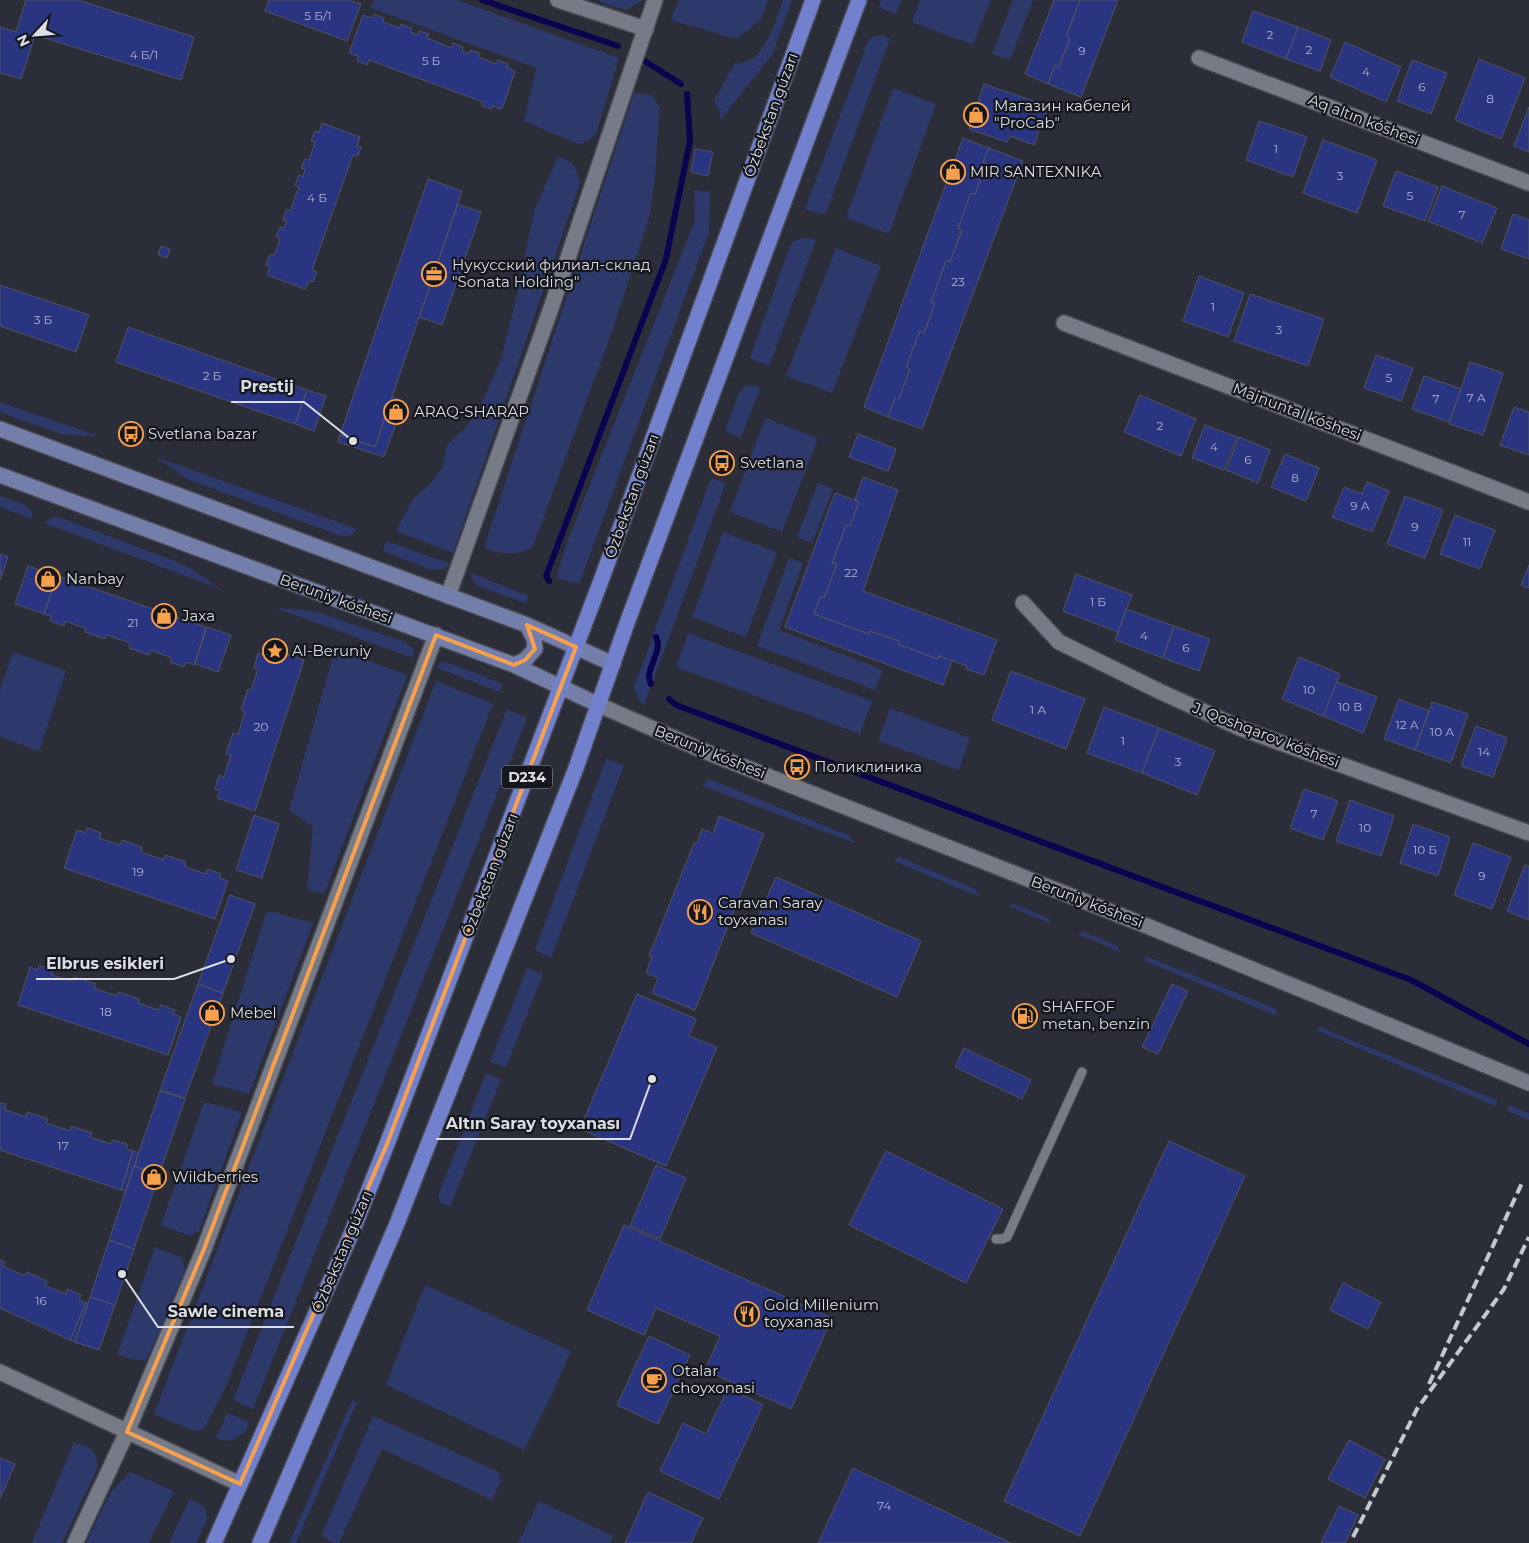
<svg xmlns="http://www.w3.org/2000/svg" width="1529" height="1543" viewBox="0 0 1529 1543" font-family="Montserrat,sans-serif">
  <rect width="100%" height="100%" fill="#2b2e39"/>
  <path fill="#2e396b" d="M374 0H457L619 58 596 134 588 141 578 144 524 121 536 68 371 8Z
    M600 0H643L627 10 600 2Z
    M679 0H768L761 19 737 39 671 20Z
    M783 0H792L772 55 720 120V112L714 101 735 63C764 67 775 21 783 0Z
    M881 0H901L896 14 879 8Z
    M920 0H991L973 45 912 22Z
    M1013 0H1033L1010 60 992 54Z
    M882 35 890 39 825 215 805 209 869 39Z
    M893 88 936 104 889 234 846 218Z
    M634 93 652 95 660 108 655 175 650 215 614 326 533 546C518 557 499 555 484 547Z
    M558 156C573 162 576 166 580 183L453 553 396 531 413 499 430 484 442 468 447 445 465 428 479 409 501 360 519 286 534 211Z
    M694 190 710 192 709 232 579 584 556 578 568 540 695 220Z
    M802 238H810L816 240 769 366 750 358 790 246 794 241Z
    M836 248 881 266 832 393 786 376Z
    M753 385 760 388 741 438 725 431 740 390 747 386Z
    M0 402 100 437 61 434 0 412Z
    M765 418 818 438 782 532 730 512Z
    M156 457 357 529 352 535 341 536 187 479Z
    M711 478 726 483 644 705 638 699 634 687Z
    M818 483 833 489 812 543 797 537Z
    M0 496 25 505 32 512V519L0 507Z
    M56 516 185 565 221 589 44 523 50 519Z
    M723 532 777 552 746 637 692 617Z
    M386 541 451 564 444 569 431 570 383 551Z
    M789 558 803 563 779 630 883 670 875 690 757 646Z
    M471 573 529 596 526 603 477 586 473 580Z
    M276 608 315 611 405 642 414 650 413 658Z
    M688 633 872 701 860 734 676 667Z
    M335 649 407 675 324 894 307 889 313 827 289 810Z
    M13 652 66 671 39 751 0 737V690Z
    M446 662 503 684 500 692 437 668 440 663Z
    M436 681 493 704 225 1389 203 1430H191L154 1414Z
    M890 708 970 738 959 770 878 741Z
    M507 709 527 718 253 1409 233 1400Z
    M606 759 624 765 551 958 535 950Z
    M709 779 850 836 855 843 702 786Z
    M899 857 975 889 980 897 894 861Z
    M1014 904 1048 918 1051 924 1008 906Z
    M271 911 313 923 249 1094 212 1084 266 913Z
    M1084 932 1118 946 1120 952 1078 934Z
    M1149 957 1276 1009 1277 1016 1143 960Z
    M527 968 543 974 506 1067 490 1062Z
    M1320 1027 1498 1101 1495 1106 1316 1030Z
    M486 1073 501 1079 450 1207 440 1202 438 1196Z
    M204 1102 242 1112 199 1231 190 1236 161 1225Z
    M1509 1105 1529 1113V1120L1507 1111Z
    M155 1247 182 1258 185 1270 146 1361 132 1359 117 1355Z
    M425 1285 571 1351 553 1392 524 1450 386 1385Z
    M354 1401 357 1402 296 1543H289L351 1403Z
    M227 1413 250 1422 244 1433 230 1441 216 1438Z
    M373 1416 499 1472 501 1481 492 1500 382 1449 339 1543H334L321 1536Z
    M74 1442C91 1448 98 1449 97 1469L62 1543H32Z
    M130 1472 174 1491 149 1543H86L110 1493Z
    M190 1498 205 1508 207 1520 196 1543H169Z
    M539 1501 613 1536 610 1543H518Z"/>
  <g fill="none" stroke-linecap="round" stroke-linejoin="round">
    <path stroke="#0b0350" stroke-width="6" d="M482 0 618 46
      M643 60 681 84
      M549 581 546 576 666 259 690 141 687 94
      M651 684C643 670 664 652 656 637
      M669 699 676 705 1411 980 1529 1044"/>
  </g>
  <path fill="#2a3581" stroke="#50535f" d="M26 0H78L194 37 181 80 35 35 21 79 0 73V27L16 32Z
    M269 0H349L361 4 347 41 265 11Z
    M1054 0H1080L1066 37 1070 38 1059 67 1055 65 1048 84 1025 74Z
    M1080 0H1118L1081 97 1048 84 1055 65 1059 67 1070 38 1066 37Z
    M1253 11 1298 27 1286 59 1242 42Z
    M374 14 384 18 383 22 400 28 401 24 412 28 410 32 418 35 419 31 429 34 427 38 452 48 453 43 463 47 462 51 469 54 470 50 480 53 478 57 496 64 498 60 508 64 506 67 515 71 502 109 492 106 491 109 482 106 483 102 369 60 367 65 357 61 358 56 349 53 363 15 372 18Z
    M1298 27 1331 40 1320 71 1286 59Z
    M1345 42 1401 67 1386 102 1330 77Z
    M1479 59 1525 78 1501 139 1455 120Z
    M1412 60 1447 73 1431 114 1397 101Z
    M984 84 1048 106 1034 145 1010 136 1007 142 969 129Z
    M1529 107V152L1514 146Z
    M1259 121 1307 137 1293 177 1246 160Z
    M322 123 360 137 357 146 361 147 358 156 353 155 312 270 317 272 313 282 309 281 305 289 267 275 270 267 266 265 270 254 274 256 280 239 276 237 280 227 284 228 287 221 283 220 286 210 290 211 299 187 295 185 299 175 303 177 305 169 301 168 305 159 309 160 315 142 311 141 315 131 319 132Z
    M963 138 989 148 983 162 986 163 975 195 971 193 958 228 962 230 950 262 946 261 931 302 935 303 924 333 920 331 906 367 910 369 899 399 895 398 888 417 864 407Z
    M1323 140 1377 160 1357 213 1303 193Z
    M989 148 1023 161 922 429 888 417 895 398 899 399 910 369 906 367 920 331 924 333 935 303 931 302 946 261 950 262 962 230 958 228 971 193 975 195 986 163 983 162Z
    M695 149 713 152 708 176 691 172Z
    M1396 171 1438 187 1425 221 1383 206Z
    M428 179 462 191 375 447 340 435Z
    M1442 186 1497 208 1482 243 1428 221Z
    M458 204 481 212 442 325 419 317Z
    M1513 214 1529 220V259L1501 249Z
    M161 246 170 249 167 258 158 255Z
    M1199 276 1244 293 1228 337 1183 321Z
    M0 285 89 315 76 352 0 326Z
    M1250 294 1324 319 1308 366 1234 341Z
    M128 327 307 390 295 424 116 362Z
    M1376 355 1413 368 1401 401 1364 388Z
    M1470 362 1503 373 1483 435 1449 424Z
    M1424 376 1461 389 1449 422 1412 409Z
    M307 390 326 396 314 431 295 424Z
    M1140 395 1196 419 1181 456 1124 432Z
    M392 397 404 401 384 457 338 442 340 435 375 447Z
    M1514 407 1529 412V455L1500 445Z
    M1205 425 1237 437 1224 470 1192 458Z
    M858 434 896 449 888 471 849 457Z
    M1239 437 1270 450 1258 483 1226 470Z
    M1285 454 1319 468 1306 501 1271 487Z
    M863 477 898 490 863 591 997 640 984 675 966 669 967 666 939 656 938 659 898 644 899 641 870 631 869 634 814 614 821 596 824 598 837 564 832 563 846 525 850 526 859 502 855 500Z
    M1367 482 1389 491 1372 532 1332 517 1344 487 1362 494Z
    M835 493 859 502 850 526 846 525 832 563 837 564 824 598 821 596 814 614 869 634 870 631 899 641 898 644 938 659 939 656 952 661 943 685 785 627Z
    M1405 496 1443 510 1425 558 1387 544Z
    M1455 515 1495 530 1480 569 1440 554Z
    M0 554 8 557 0 580Z
    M1529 565V588L1521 585Z
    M28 566 57 576 44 614 15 604Z
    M1076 574 1132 595 1118 632 1063 611Z
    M57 576 206 627 194 665 186 662 184 667 170 662 172 658 151 650 149 655 129 648 130 643 107 635 105 639 85 632 86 628 76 625 65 621 64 626 50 621 51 616 44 614Z
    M1126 609 1174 626 1163 658 1115 640Z
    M1174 626 1210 639 1199 671 1163 658Z
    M207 627 231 635 218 672 195 664Z
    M265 647 304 660 255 811 217 798 220 791 215 789 219 775 224 777 231 755 226 754 233 733 238 735 245 711 241 710 248 689 251 690 258 669 254 668 258 653 263 655Z
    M1299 657 1340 674 1323 716 1282 699Z
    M1011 671 1085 699 1066 749 992 720Z
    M1337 682 1377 697 1363 733 1323 716Z
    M1399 699 1429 711 1415 750 1384 739Z
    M1432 702 1468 714 1451 763 1415 750Z
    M1104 707 1159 728 1142 773 1087 753Z
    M1476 726 1507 738 1493 777 1461 766Z
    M1159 728 1215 751 1197 795 1142 773Z
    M1304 789 1338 801 1323 840 1290 828Z
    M1350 800 1394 816 1381 856 1336 841Z
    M254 815 279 824 262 878 236 870Z
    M719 816 764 834 695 1010 652 993 658 978 646 973 652 957 649 956 694 843H697L702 829 713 833Z
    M1413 824 1450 837 1438 876 1400 863Z
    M87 828 101 833 99 838 120 845 122 840 142 847 141 852 164 860 165 855 186 862 185 867 206 874 207 869 221 874 220 878 228 881 215 919 64 868 77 830 85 833Z
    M1473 843 1511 857 1492 909 1454 895Z
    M1525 865 1529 866V920L1507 911Z
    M776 877 921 941 897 997 751 933Z
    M230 895 255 904 223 993 198 984Z
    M39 965 53 970 52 975 73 982 75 977 96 984 94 988 117 996 119 992 139 999 138 1003 159 1010 161 1005 175 1010 173 1014 181 1017 168 1055 18 1005 30 967 38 970Z
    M198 984 223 993 185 1098 160 1090Z
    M1172 984 1188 991 1158 1054 1142 1047Z
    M637 994 696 1019 689 1036 717 1047 666 1166 580 1129Z
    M964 1048 1031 1080 1022 1099 955 1067Z
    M160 1091 185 1099 159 1175 134 1166Z
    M0 1103 6 1104 4 1109 26 1117 27 1112 48 1119 46 1123 70 1131 71 1126 92 1133 90 1137 111 1144 113 1140 127 1144 126 1149 133 1151 121 1190 0 1150Z
    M1169 1141 1245 1176 1080 1536 1004 1501Z
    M133 1151 139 1153 126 1191 121 1190Z
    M886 1151 1003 1209 966 1283 849 1225Z
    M656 1165 686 1178 660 1239 630 1226Z
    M134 1166 159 1175 134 1249 109 1240Z
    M624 1225 832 1318 791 1409 705 1370 720 1336 656 1308 644 1335 587 1310Z
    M109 1240 134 1249 115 1305 90 1297Z
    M0 1260 5 1262 3 1266 25 1276 27 1272 47 1281 45 1285 65 1294 68 1289 81 1295 79 1300 86 1303 70 1340 0 1308Z
    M1343 1283 1381 1302 1368 1329 1330 1310Z
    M90 1297 115 1305 99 1350 75 1342Z
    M86 1303H88L75 1342 70 1340Z
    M649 1336 690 1355 658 1424 617 1405Z
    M728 1388 763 1405 719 1499 660 1471 683 1423 706 1434Z
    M1349 1440 1385 1459 1365 1498 1328 1479Z
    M0 1458 15 1464 0 1499Z
    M853 1468 1011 1543H818Z
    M648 1492 703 1518 691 1543H625Z
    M1339 1506 1358 1515 1345 1543H1321Z"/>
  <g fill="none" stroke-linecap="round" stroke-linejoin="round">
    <defs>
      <path id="service" d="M996 1239H1002L1007 1237 1082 1072"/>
      <path id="minor" d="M558 0 646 29
        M1199 58 1529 183
        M1064 323 1529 502
        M1023 603 1059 642 1161 692 1240 728 1529 833
        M0 1372 240 1484
        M75 1543 127 1432 204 1249 436 635"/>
      <path id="tertiary" d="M448 596 550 311 655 0
        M599 705 699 749 1147 926 1529 1083"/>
      <path id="secondary" d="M0 429 527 625 613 664
        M0 475 514 665 599 705
        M514 665 525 660 535 649 534 639 527 625"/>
      <path id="primary" d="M214 1543 352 1232 387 1144 602 578 813 0
        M260 1543 396 1226 576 768 627 623 859 0"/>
    </defs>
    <use href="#service" stroke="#484b53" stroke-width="11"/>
    <use href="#minor" stroke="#484b53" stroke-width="18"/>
    <use href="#tertiary" stroke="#484b53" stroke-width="18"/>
    <use href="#secondary" stroke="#484b53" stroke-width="18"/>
    <use href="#primary" stroke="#484b53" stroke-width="18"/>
    <use href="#service" stroke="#777b87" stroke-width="9"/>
    <use href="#minor" stroke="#777b87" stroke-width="15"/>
    <use href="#tertiary" stroke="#777b87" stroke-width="15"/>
    <use href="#secondary" stroke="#747eaa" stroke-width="15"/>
    <use href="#primary" stroke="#7181cd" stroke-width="15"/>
    <path stroke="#c5c8cf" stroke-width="4" stroke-dasharray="10 5" stroke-linecap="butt" d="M1429 1384 1522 1183
      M1353 1537 1417 1409 1504 1289 1529 1237"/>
  </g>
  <path fill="none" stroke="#f8a04b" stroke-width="4" stroke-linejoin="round" d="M527 625 576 647 387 1144 240 1484 127 1432 204 1249 436 635 514 665 525 660 535 649Z"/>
  <defs>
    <symbol id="shop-ring" viewBox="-11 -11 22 22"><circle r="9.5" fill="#15171c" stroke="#f8a04b" stroke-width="1.5"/><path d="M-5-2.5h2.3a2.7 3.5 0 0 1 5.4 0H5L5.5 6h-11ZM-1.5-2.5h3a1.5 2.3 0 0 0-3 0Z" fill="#f8a04b"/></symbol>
    <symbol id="office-ring" viewBox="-11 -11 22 22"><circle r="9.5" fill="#15171c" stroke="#f8a04b" stroke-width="1.5"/><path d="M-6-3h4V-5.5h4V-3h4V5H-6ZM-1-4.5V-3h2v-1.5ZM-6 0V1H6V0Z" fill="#f8a04b"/></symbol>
    <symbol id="bus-ring" viewBox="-11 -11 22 22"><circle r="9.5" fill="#15171c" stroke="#f8a04b" stroke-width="1.5"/><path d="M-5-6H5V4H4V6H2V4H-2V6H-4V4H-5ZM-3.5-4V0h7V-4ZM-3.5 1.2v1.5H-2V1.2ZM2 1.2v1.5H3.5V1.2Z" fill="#f8a04b"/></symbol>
    <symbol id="sight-ring" viewBox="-11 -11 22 22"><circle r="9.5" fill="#15171c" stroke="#f8a04b" stroke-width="1.5"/><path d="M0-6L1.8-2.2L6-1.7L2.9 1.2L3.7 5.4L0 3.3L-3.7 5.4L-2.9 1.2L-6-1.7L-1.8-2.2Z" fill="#f8a04b"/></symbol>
    <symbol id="restaurant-ring" viewBox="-11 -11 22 22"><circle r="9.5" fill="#15171c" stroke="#f8a04b" stroke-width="1.5"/><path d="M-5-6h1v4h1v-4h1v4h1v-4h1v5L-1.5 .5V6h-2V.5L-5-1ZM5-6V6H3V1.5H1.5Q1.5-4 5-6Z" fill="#f8a04b"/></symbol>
    <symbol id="fuel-ring" viewBox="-11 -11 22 22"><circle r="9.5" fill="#15171c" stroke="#f8a04b" stroke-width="1.5"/><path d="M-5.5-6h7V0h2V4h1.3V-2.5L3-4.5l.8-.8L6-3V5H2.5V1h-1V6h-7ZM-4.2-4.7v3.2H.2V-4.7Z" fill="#f8a04b"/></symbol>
    <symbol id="cafe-ring" viewBox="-11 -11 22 22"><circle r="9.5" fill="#15171c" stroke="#f8a04b" stroke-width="1.5"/><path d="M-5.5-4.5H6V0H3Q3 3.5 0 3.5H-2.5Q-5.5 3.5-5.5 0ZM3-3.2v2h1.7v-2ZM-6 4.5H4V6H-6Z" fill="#f8a04b"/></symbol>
  </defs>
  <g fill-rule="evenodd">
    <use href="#shop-ring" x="962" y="101" width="28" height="28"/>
    <use href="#shop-ring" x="939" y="158" width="28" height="28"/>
    <use href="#office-ring" x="420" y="260" width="28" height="28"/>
    <use href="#shop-ring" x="382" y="398" width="28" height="28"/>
    <use href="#bus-ring" x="117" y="420" width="28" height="28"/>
    <use href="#bus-ring" x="708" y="449" width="28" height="28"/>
    <use href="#shop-ring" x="34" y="565" width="28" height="28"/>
    <use href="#shop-ring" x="150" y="602" width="28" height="28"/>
    <use href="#sight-ring" x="261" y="637" width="28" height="28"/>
    <use href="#bus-ring" x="783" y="753" width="28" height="28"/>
    <use href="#restaurant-ring" x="686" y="898" width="28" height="28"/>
    <use href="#shop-ring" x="198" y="999" width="28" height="28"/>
    <use href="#fuel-ring" x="1011" y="1002" width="28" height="28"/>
    <use href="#shop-ring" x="140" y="1163" width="28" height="28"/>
    <use href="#restaurant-ring" x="733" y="1300" width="28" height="28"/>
    <use href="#cafe-ring" x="640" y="1366" width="28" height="28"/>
  </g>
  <g text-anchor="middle" stroke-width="4.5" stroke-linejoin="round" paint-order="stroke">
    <g font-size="12" fill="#afb4cc">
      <text x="318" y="20">5 Б/1</text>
      <text x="1270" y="39">2</text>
      <text x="1309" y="54">2</text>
      <text x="1082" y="55">9</text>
      <text x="144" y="59">4 Б/1</text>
      <text x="431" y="65">5 Б</text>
      <text x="1366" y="76">4</text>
      <text x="1422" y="91">6</text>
      <text x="1490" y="103">8</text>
      <text x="1276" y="153">1</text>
      <text x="1340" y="180">3</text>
      <text x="1410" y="200">5</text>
      <text x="317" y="202">4 Б</text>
      <text x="1462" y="219">7</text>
      <text x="958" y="286">23</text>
      <text x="1213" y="311">1</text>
      <text x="43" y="324">3 Б</text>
      <text x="1279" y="334">3</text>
      <text x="212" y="380">2 Б</text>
      <text x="1389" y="382">5</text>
      <text x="1476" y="402">7 А</text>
      <text x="1436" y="403">7</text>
      <text x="1160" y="430">2</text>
      <text x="1214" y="451">4</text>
      <text x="1248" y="464">6</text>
      <text x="1295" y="482">8</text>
      <text x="1360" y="510">9 А</text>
      <text x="1415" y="531">9</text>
      <text x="1467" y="546">11</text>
      <text x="851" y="577">22</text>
      <text x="1098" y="606">1 Б</text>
      <text x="133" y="627">21</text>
      <text x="1144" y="640">4</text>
      <text x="1186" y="652">6</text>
      <text x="1309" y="694">10</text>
      <text x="1350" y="711">10 В</text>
      <text x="1038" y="714">1 А</text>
      <text x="1407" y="729">12 А</text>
      <text x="261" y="731">20</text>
      <text x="1442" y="736">10 А</text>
      <text x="1123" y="745">1</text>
      <text x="1484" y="756">14</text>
      <text x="1178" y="766">3</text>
      <text x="1314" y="818">7</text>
      <text x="1365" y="832">10</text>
      <text x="1425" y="854">10 Б</text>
      <text x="138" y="876">19</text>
      <text x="1482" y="880">9</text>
      <text x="106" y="1016">18</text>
      <text x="63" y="1150">17</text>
      <text x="41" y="1305">16</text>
      <text x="884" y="1510">74</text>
    </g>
    <rect fill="#15171c" stroke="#a0a2a9" stroke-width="1" x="502" y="765.5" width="50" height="23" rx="4"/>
    <g font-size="14" font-weight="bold" fill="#dbdee5">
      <text x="527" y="782">D234</text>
    </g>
    <g font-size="15" fill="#dbdee5" stroke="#15171c" text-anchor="start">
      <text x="994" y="111">Магазин кабелей<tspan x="994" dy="17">"ProCab"</tspan></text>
      <text x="970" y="177">MIR SANTEXNIKA</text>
      <text x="452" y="270">Нукусский филиал-склад<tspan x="452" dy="17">"Sonata Holding"</tspan></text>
      <text x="414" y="417">ARAQ-SHARAP</text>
      <text x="148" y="439">Svetlana bazar</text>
      <text x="740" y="468">Svetlana</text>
      <text x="66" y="584">Nanbay</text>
      <text x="182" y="621">Jaxa</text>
      <text x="292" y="656">Al-Beruniy</text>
      <text x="814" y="772">Поликлиника</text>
      <text x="718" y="908">Caravan Saray<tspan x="718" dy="17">toyxanası</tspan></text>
      <text x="1042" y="1012">SHAFFOF<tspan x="1042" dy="17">metan, benzin</tspan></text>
      <text x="230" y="1018">Mebel</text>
      <text x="172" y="1182">Wildberries</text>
      <text x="764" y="1310">Gold Millenium<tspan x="764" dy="17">toyxanası</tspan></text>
      <text x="672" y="1376">Otalar<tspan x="672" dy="17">choyxonasi</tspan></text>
    </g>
    <g font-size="15" fill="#dbdee5" stroke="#15171c">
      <text transform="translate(771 115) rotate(-70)" y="5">Ózbekstan gúzarı</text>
      <text transform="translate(1364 120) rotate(21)" y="5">Aq altın kóshesi</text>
      <text transform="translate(1297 412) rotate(21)" y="5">Majnuntal kóshesi</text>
      <text transform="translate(632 496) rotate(-70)" y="5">Ózbekstan gúzarı</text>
      <text transform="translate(336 599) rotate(20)" y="5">Beruniy kóshesi</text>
      <text transform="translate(1266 735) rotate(21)" y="5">J. Qoshqarov kóshesi</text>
      <text transform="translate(710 752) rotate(22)" y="5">Beruniy kóshesi</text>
      <text transform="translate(490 875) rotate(-69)" y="5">Ózbekstan gúzarı</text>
      <text transform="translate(1087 902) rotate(21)" y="5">Beruniy kóshesi</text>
      <text transform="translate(342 1252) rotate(-67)" y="5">Ózbekstan gúzarı</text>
    </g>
  </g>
  <path fill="none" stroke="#dbdee5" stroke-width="2" d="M353 441L304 402H231M231 959L174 979H36M652 1079L630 1139H436M122 1274L158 1327H294"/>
  <g fill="#dbdee5" stroke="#15171c" stroke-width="2">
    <circle cx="353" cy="441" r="5"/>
    <circle cx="231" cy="959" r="5"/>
    <circle cx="652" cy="1079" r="5"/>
    <circle cx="122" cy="1274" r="5"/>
  </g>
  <g font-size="16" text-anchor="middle" font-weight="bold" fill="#dbdee5" stroke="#15171c" stroke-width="4.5" stroke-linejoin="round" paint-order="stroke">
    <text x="267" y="392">Prestij</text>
    <text x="105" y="969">Elbrus esikleri</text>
    <text x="533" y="1129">Altın Saray toyxanası</text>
    <text x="226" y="1317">Sawle cinema</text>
  </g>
  <g transform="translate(35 35) rotate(244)" stroke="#15171c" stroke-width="4" paint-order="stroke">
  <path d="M0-4L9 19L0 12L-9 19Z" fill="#dbdee5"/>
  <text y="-8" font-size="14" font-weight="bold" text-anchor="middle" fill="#dbdee5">N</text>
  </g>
</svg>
